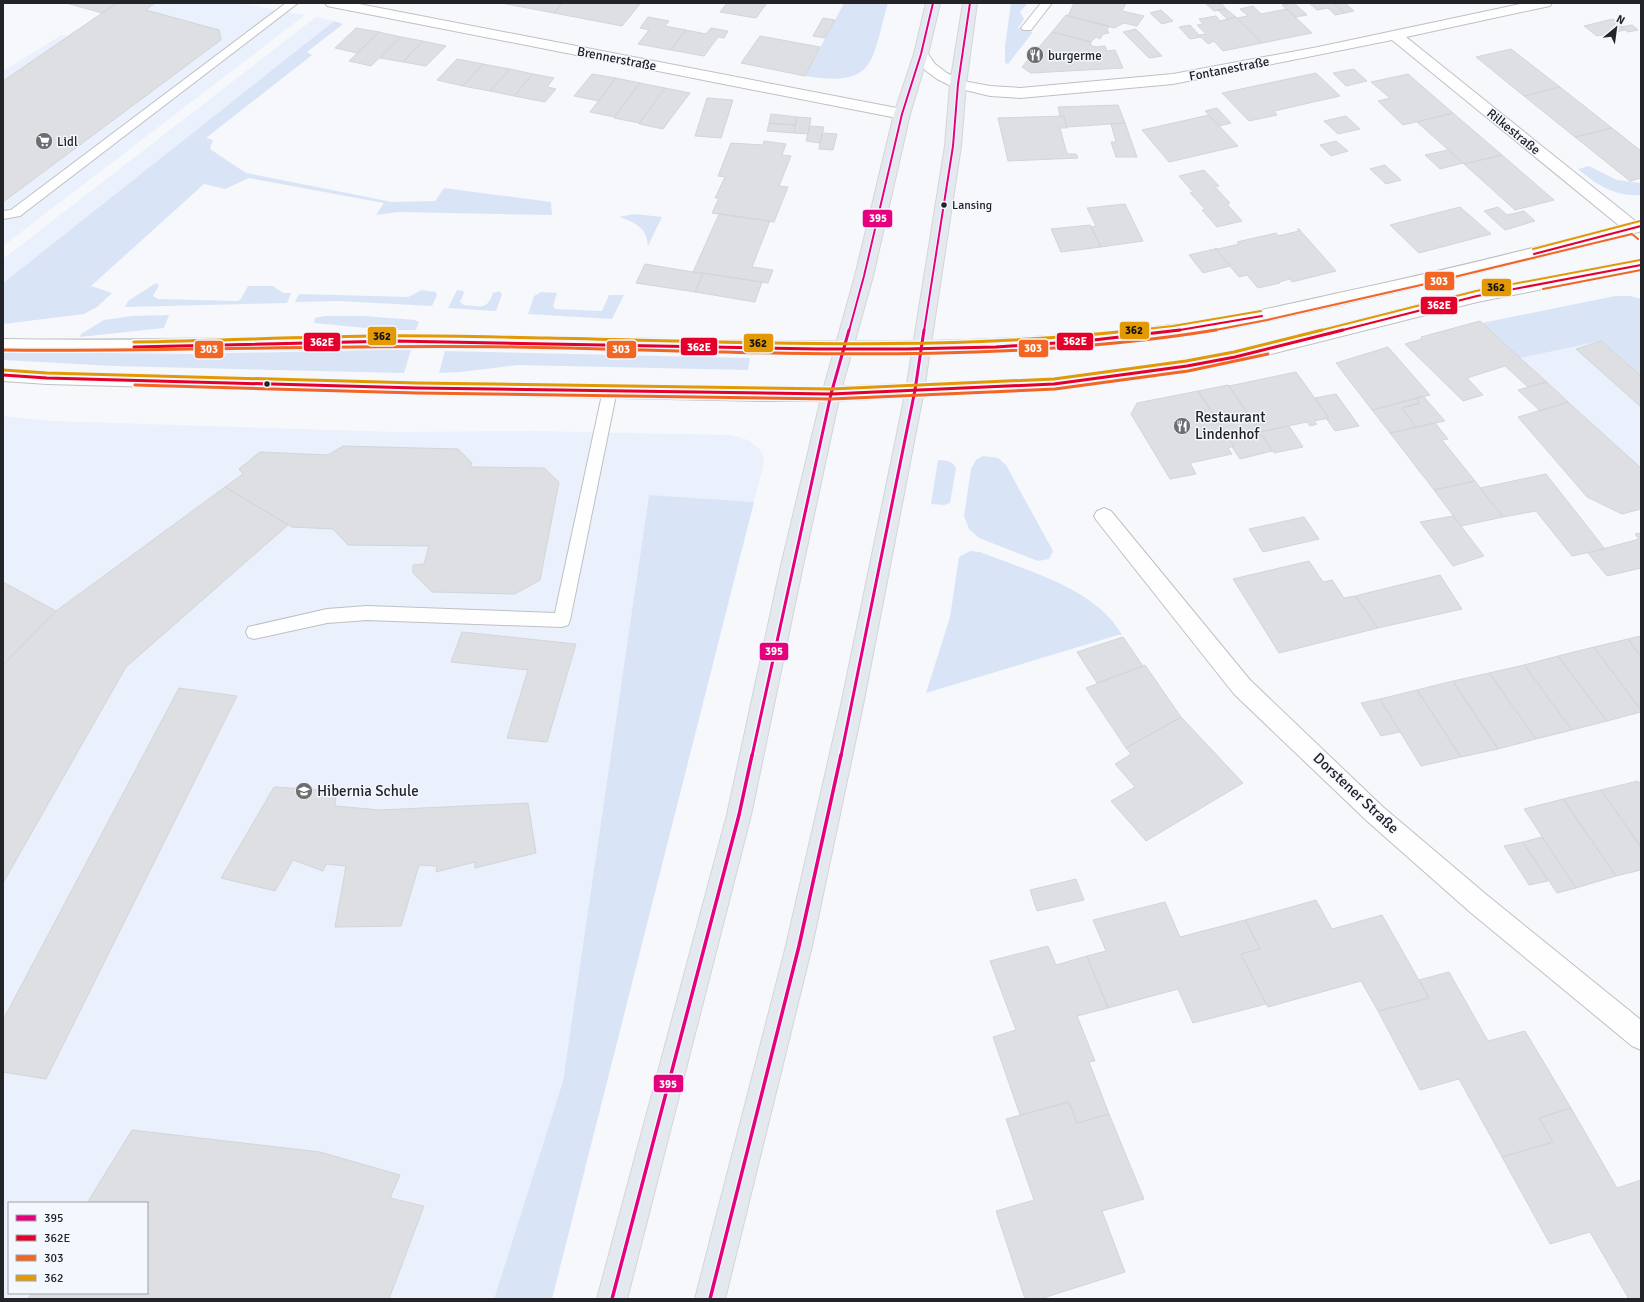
<svg xmlns="http://www.w3.org/2000/svg" width="1644" height="1302" viewBox="0 0 1644 1302" font-family="Signika,sans-serif">
  <rect width="100%" height="100%" fill="#f6f8fb"/>
  <path fill="#eaf1fc" fill-rule="evenodd" d="M117 3H239L305 15 3 246V71L62 35 67 36Z
    M316 17 334 21 3 283V259Z
    M1601 341 1641 376V468L1520 358Z
    M3 416 50 421 393 432 531 431 731 435 748 440 760 449 763 456 764 463 754 502 649 496 563 1081 494 1299H3ZM9 1203H147V1293H9Z"/>
  <path fill="#d9e5f7" d="M844 3H888C871 61 877 88 805 76Z
    M1011 3H1028L1020 12 1024 19 1018 28 1033 32 1008 64 1005 63V46Z
    M334 21 343 24 307 52 312 55 206 138 213 140 210 149 246 173 392 202 435 201 444 188 551 202 552 215 399 212 376 215 384 203 249 178 225 189 204 184 91 286 112 293 97 307 84 314 3 324V283Z
    M1589 166 1617 180 1641 183V195C1615 197 1597 185 1578 169Z
    M634 214 662 217 648 246C647 228 635 222 619 217Z
    M156 283 159 285 153 296 158 299 238 301 241 299 248 286H273L283 293H291L287 303 125 307 128 301Z
    M422 290 436 292 437 295 432 306 338 301 295 302 299 294 408 297Z
    M457 290 463 291 464 293 460 302 464 305C480 306 487 311 493 293L499 291 502 294 496 311 448 308Z
    M541 292 557 293 553 306 555 309 602 311 609 295H624L612 319 528 314 534 296Z
    M1615 296H1631L1641 299V376L1601 341 1520 358 1482 323Z
    M169 315 164 328 80 337 81 334 104 320 132 316Z
    M325 316H364L415 320 419 322 416 330H387L314 323 315 318Z
    M376 350H411L404 373 114 366 3 360V352L192 354Z
    M445 351 750 358 748 370 517 365 461 372 439 373Z
    M983 456 998 458 1006 465 1053 551 1049 559 1038 561 979 538 969 529 964 516 971 469 976 460Z
    M938 460C947 461 952 460 956 468L950 503 944 505 931 504Z
    M649 495 754 502 552 1299H494L563 1081Z
    M970 551 980 552C1027 571 1096 588 1122 635H1118L926 693 950 617 959 557Z"/>
  <path fill="#dddfe2" stroke="#d3d5d8" d="M66 3H117L102 13Z
    M117 3H155L146 10 219 30 221 40 3 202V81Z
    M501 3H562L554 13Z
    M562 3H637L640 4 622 26 554 13Z
    M727 3H767L756 18 720 12Z
    M1074 3H1126L1122 11 1144 16 1137 26 1124 23 1114 28 1068 16Z
    M1205 3H1221L1226 9 1214 11Z
    M1294 3 1307 15 1295 17 1282 5Z
    M1309 3H1333L1345 13 1335 15 1328 8 1317 10Z
    M1333 3H1351L1346 4 1354 11 1345 13Z
    M1253 6 1261 14 1287 9 1312 33 1262 43 1237 18 1248 16 1240 9Z
    M1226 9 1236 17 1227 19 1218 10Z
    M1161 10 1173 21 1162 24 1150 13Z
    M1066 15 1109 26 1107 30 1109 33 1103 34 1100 39 1096 37 1091 42 1052 32Z
    M1216 16 1220 21 1236 17 1262 43 1223 51 1214 41 1208 44 1199 35 1206 34 1197 25 1203 24 1199 19Z
    M648 17 669 21 665 26 686 30 671 50 638 44 649 30 640 28Z
    M823 18 835 20 825 38 813 36Z
    M1613 19 1625 30 1597 36 1584 26Z
    M1190 25 1199 35 1201 37 1190 39 1179 27Z
    M1632 25 1638 30 1628 32 1621 27Z
    M356 28 379 32 357 53 335 48Z
    M711 28 728 31 724 38 718 37 704 56 671 50 686 30 706 34Z
    M1136 29 1162 56 1149 58 1123 32Z
    M379 32 401 37 371 66 349 61Z
    M1052 32 1091 42 1090 45 1096 47 1105 46 1107 51 1115 50 1123 68 1031 73 1022 67Z
    M760 36 820 47 805 76 741 63Z
    M401 37 423 41 403 62 380 58Z
    M423 41 446 46 426 66 403 62Z
    M1511 49 1560 87 1524 96 1476 57Z
    M457 59 483 64 463 86 437 80Z
    M483 64 510 69 490 91 463 86Z
    M510 69 533 74 514 96 490 91Z
    M1354 69 1367 81 1346 86 1333 73Z
    M1316 73 1340 96 1274 111 1277 115 1249 121 1222 93Z
    M533 74 554 78 547 87 556 89 545 102 514 96Z
    M592 74 616 78 599 101 574 96Z
    M1408 74 1453 113 1403 125 1378 101 1390 98 1371 82Z
    M616 78 640 83 614 117 590 112Z
    M640 83 665 88 639 123 614 118Z
    M1560 87 1612 128 1575 137 1524 96Z
    M665 88 690 93 663 129 639 124Z
    M707 98 733 100 721 138 695 136Z
    M1118 105 1125 123 1067 127 1064 116H1060L1058 107Z
    M1217 108 1231 123 1219 126 1205 111Z
    M1453 113 1502 155 1464 164 1417 122Z
    M771 114 797 117 795 125 769 123Z
    M1209 115 1238 146 1169 162 1142 130Z
    M1064 116 1067 128H1060L1067 154H1076L1078 158 1008 161 998 118Z
    M1346 116 1360 129 1338 134 1324 121Z
    M797 117 811 118 808 134 794 133Z
    M769 123 795 125 794 133 767 131Z
    M1125 123 1137 157H1116L1111 142H1116L1111 124Z
    M810 126 824 127 820 143 806 141Z
    M1612 128 1641 151V178L1630 181 1575 137Z
    M822 133 837 134 833 150 819 149Z
    M764 141 786 144 782 155 791 156 779 186 788 187 774 222 712 213 719 198H715L725 177 718 176 731 143 763 145Z
    M1336 141 1348 151 1331 156 1320 145Z
    M1448 150 1463 163 1440 169 1425 155Z
    M1502 155 1554 200 1515 210 1464 164Z
    M1385 165 1401 180 1386 184 1370 169Z
    M1204 170 1219 186 1215 187 1230 203 1227 204 1242 221 1217 227 1202 210 1205 209 1190 193 1193 192 1179 176Z
    M1125 204 1143 241 1101 247 1091 227 1096 226 1087 208Z
    M1460 207 1491 234 1419 253 1390 225Z
    M1498 207 1507 215 1524 211 1535 221 1505 230 1484 211Z
    M719 214 770 221 752 267 773 270 768 283 693 272Z
    M1090 225 1101 247 1061 252 1051 229Z
    M1297 229H1299L1336 271 1292 282 1290 279 1279 282 1280 283 1258 288 1247 275 1239 277 1215 248 1218 249 1239 244 1237 242 1276 233 1278 236 1299 231Z
    M1215 249 1230 266 1203 273 1189 255Z
    M645 264 693 272 703 273 695 292 636 283Z
    M703 273 762 282 755 302 695 292Z
    M1480 321 1520 358 1547 382 1528 387 1505 366 1467 378 1483 395 1463 401 1405 344 1422 339 1421 337Z
    M1601 341 1641 376V407L1576 349Z
    M1388 347 1430 395 1372 410 1336 363Z
    M1296 372 1329 418 1314 421 1317 424 1310 426 1307 422 1260 432 1229 386Z
    M1547 382 1568 402 1540 411 1518 390Z
    M1228 385 1229 386 1272 451 1240 459 1232 447 1234 446 1198 391Z
    M1198 391 1234 446 1228 448 1232 454 1190 463 1196 474 1170 479 1131 414 1137 403Z
    M1336 394 1359 426 1335 431 1326 418H1329L1315 398Z
    M1423 396 1445 421 1416 427 1402 408 1420 403 1416 398Z
    M1416 398 1420 403 1402 408 1416 427 1390 433 1372 410Z
    M1568 402 1641 468V509L1622 514 1587 497 1518 417Z
    M1435 423 1448 439 1442 440 1475 481 1434 490 1390 433Z
    M1289 426 1303 447 1274 453 1260 432Z
    M343 446 458 449 472 463 470 467 544 468 559 482 540 580 515 594 432 592 413 573V565L424 564 429 546 348 545 333 529 292 527 225 487 243 474 239 469 260 452 328 455Z
    M1546 474 1605 549 1572 556 1536 511 1503 517 1480 488Z
    M1475 481 1503 517 1461 526 1434 490Z
    M225 487 288 525 126 667 3 883V665L56 611Z
    M1453 516 1461 526 1484 556 1453 566 1420 522Z
    M1304 517 1319 539 1263 552 1249 529Z
    M1641 533V568L1607 576 1588 553 1639 539 1635 534Z
    M1309 561 1323 582 1332 580 1344 598 1355 596 1378 628 1279 653 1233 579Z
    M1440 575 1462 609 1378 628 1355 596Z
    M3 582 56 611 3 665Z
    M462 632 576 644 547 742 507 738 528 670 451 662Z
    M1641 636V656L1628 639Z
    M1123 637 1143 666 1097 683 1077 652Z
    M1628 639 1641 656V710L1594 647Z
    M1594 647 1641 710V712L1607 721 1558 656Z
    M1558 656 1607 721 1572 730 1524 665Z
    M1145 665 1181 717 1126 748 1086 688Z
    M1524 665 1572 730 1536 739 1489 673Z
    M1489 673 1536 739 1498 749 1453 681Z
    M1453 681 1498 749 1461 757 1417 690Z
    M179 688 237 696 46 1079 3 1072V1020Z
    M1417 690 1461 757 1421 766 1380 699Z
    M1380 699 1400 732 1381 736 1361 703Z
    M1181 717 1243 783 1146 841 1111 801 1135 787 1115 764 1131 754 1126 748Z
    M1638 781 1641 784V847L1601 790Z
    M274 787 336 791 335 806 380 810 528 803 536 853 475 868V862L436 872 437 866 419 865 401 926 335 927 346 866 326 864 323 871 293 860 275 891 221 878Z
    M1601 790 1641 847V870L1616 876 1563 799Z
    M1563 799 1616 876 1576 888 1524 809Z
    M1542 837 1576 888 1557 893 1523 842Z
    M1523 842 1548 881 1529 885 1504 846Z
    M1076 879 1084 900 1037 911 1030 890Z
    M1316 900 1332 929 1382 915 1429 998 1378 1011 1361 981 1268 1007 1241 954 1260 949 1245 920Z
    M1165 902 1180 937 1245 920 1260 949 1241 954 1266 1004 1193 1023 1178 989 1108 1008 1087 956 1106 951 1093 920Z
    M1048 946 1056 965 1087 956 1108 1008 1077 1016 1095 1061 1089 1062 1109 1114 1077 1123 1069 1102 1020 1115 993 1037 1016 1030 990 961Z
    M1449 972 1488 1041 1525 1031 1571 1108 1539 1118 1553 1142 1502 1157 1459 1079 1420 1090 1378 1011 1429 998 1419 980Z
    M1069 1102 1077 1123 1109 1114 1144 1199 1102 1211 1125 1272 1040 1299H1025L996 1211 1034 1200 1006 1119Z
    M1571 1108 1617 1188 1641 1180V1299H1629L1590 1232 1550 1244 1502 1157 1553 1142 1539 1118Z
    M132 1130 320 1152 400 1175 390 1198 424 1206 389 1299H28L32 1293H147V1203H87Z"/>
  <g fill="none" stroke-linecap="round" stroke-linejoin="round">
    <defs>
      <path id="lane" d="M286 3H298L20 216 3 219V211L11 210Z
        M1041 3H1052L1031 30H1023L1021 28Z
        M610 385 615 386 617 390 570 620 568 625 562 627 367 620 327 623 254 639 248 637 246 632 248 627 327 609 367 606 555 613 603 390 605 386Z"/>
      <path id="street" d="M325 3H354L902 109 907 111 910 114 907 117 902 119 332 7 327 6Z
        M1525 3H1552L1550 6 1545 7 1406 37 1639 224 1641 227 1639 232 1633 233 1627 232 1392 40 1173 84 1020 98 990 96 953 87 937 79 925 70 914 54 916 51H926L935 64 947 73 963 81 990 86 1020 88 1173 74 1318 47Z
        M1104 508 1111 511 1250 680 1383 807 1488 896 1641 1020V1050L1632 1046 1470 912 1367 821 1234 694 1097 521 1094 516 1097 511Z"/>
      <path id="secondary" d="M1641 221V231C1542 257 1443 282 1343 304 1289 316 1235 329 1180 336 957 364 733 351 509 348 340 346 172 354 3 351V339C172 342 340 334 509 336 733 339 957 352 1180 324 1235 317 1289 304 1343 292 1443 271 1542 246 1641 221Z
        M1641 260V270L1477 302 1235 363 1187 372 1054 390 831 401H766L417 394 47 384 3 381V369L47 372 417 382 766 387H831L1054 378 1187 360 1235 351 1477 290Z"/>
      <path id="primary" d="M926 3H940L928 54 910 114 873 276 840 394 802 570 751 815 627 1299H597L727 815 780 570 822 394 855 276 894 114 914 54Z
        M963 3H977L966 84 961 146 924 390 863 705 812 946 725 1299H695L786 946 841 705 906 390 945 146 950 84Z"/>
    </defs>
    <use href="#lane" stroke="#bec0c4" stroke-width="2"/>
    <use href="#street" stroke="#bec0c4" stroke-width="2"/>
    <use href="#secondary" stroke="#bec0c4" stroke-width="2"/>
    <use href="#primary" stroke="#d4d5d7" stroke-width="2"/>
    <use href="#lane" fill="#fefefe" fill-rule="evenodd"/>
    <use href="#street" fill="#fefefe" fill-rule="evenodd"/>
    <use href="#secondary" fill="#fefefe" fill-rule="evenodd"/>
    <use href="#primary" fill="#e4e9f0" fill-rule="evenodd"/>
    <defs>
      <path id="bus-1-far2" d="M849 331 864 276 902 114 921 54 933 3
        M924 331 953 146 958 84 970 3"/>
      <path id="bus-1-far1" d="M752 756 831 394 849 330
        M841 756 915 390 924 330"/>
      <path id="bus-1" d="M612 1299 739 815 752 755
        M710 1299 799 946 841 755"/>
      <path id="bus-2-far1" d="M1534 254 1641 226
        M1174 331 1262 316
        M1339 331 1477 296 1641 265"/>
      <path id="bus-2" d="M134 347 394 341 817 349H906L996 347 1085 341 1180 330
        M3 375 47 378 417 388 831 394 1054 384 1187 366 1235 357 1343 330"/>
      <path id="bus-3-far1" d="M1543 289 1641 270
        M1210 331 1267 320 1421 285 1632 234 1638 239"/>
      <path id="bus-3" d="M3 350C174 352 345 344 516 347 746 351 989 367 1216 330
        M135 385 417 393 831 399 1055 389 1188 371 1268 354"/>
      <path id="bus-4-far1" d="M1533 249 1640 221
        M1128 331 1173 326 1261 311
        M1318 331 1476 291 1640 260"/>
      <path id="bus-4" d="M134 342C213 341 292 337 371 336 430 335 489 337 548 338 744 342 941 352 1137 330
        M3 370 47 373 417 383 831 389 1054 379 1186 361 1234 352 1322 330"/>
    </defs>
    <use href="#bus-1-far2" stroke="#f3f7fe" stroke-width="4"/>
    <use href="#bus-1-far1" stroke="#f3f7fe" stroke-width="6"/>
    <use href="#bus-1" stroke="#f3f7fe" stroke-width="6"/>
    <use href="#bus-2-far1" stroke="#f3f7fe" stroke-width="4"/>
    <use href="#bus-2" stroke="#f3f7fe" stroke-width="6"/>
    <use href="#bus-3-far1" stroke="#f3f7fe" stroke-width="4"/>
    <use href="#bus-3" stroke="#f3f7fe" stroke-width="6"/>
    <use href="#bus-4-far1" stroke="#f3f7fe" stroke-width="4"/>
    <use href="#bus-4" stroke="#f3f7fe" stroke-width="6"/>
    <use href="#bus-1-far2" stroke="#e5007d" stroke-width="2"/>
    <use href="#bus-1-far1" stroke="#e5007d" stroke-width="3"/>
    <use href="#bus-1" stroke="#e5007d" stroke-width="3.5"/>
    <use href="#bus-2-far1" stroke="#e4002b" stroke-width="2"/>
    <use href="#bus-2" stroke="#e4002b" stroke-width="3"/>
    <use href="#bus-3-far1" stroke="#f26522" stroke-width="2"/>
    <use href="#bus-3" stroke="#f26522" stroke-width="3"/>
    <use href="#bus-4-far1" stroke="#e29904" stroke-width="2"/>
    <use href="#bus-4" stroke="#e29904" stroke-width="3"/>
  </g>
  <defs>
    <symbol id="restaurant-disc" viewBox="-11 -11 22 22"><circle r="9.5" fill="#6c6e72" stroke="#f3f7fe"/><path d="M-5-6h1v4h1v-4h1v4h1v-4h1v5L-1.5 .5V6h-2V.5L-5-1ZM5-6V6H3V1.5H1.5Q1.5-4 5-6Z" fill="#fff"/></symbol>
    <symbol id="supermarket-disc" viewBox="-11 -11 22 22"><circle r="9.5" fill="#6c6e72" stroke="#f3f7fe"/><path d="M-6-5.5h2.5l.6 2H6L4.5 2H-2.5L-4.4-4H-6ZM-1.5 3.2a1.3 1.3 0 1 0 .1 0ZM3 3.2a1.3 1.3 0 1 0 .1 0Z" fill="#fff"/></symbol>
    <symbol id="school-disc" viewBox="-11 -11 22 22"><circle r="9.5" fill="#6c6e72" stroke="#f3f7fe"/><path d="M0-5L7-2L0 1L-7-2ZM-4 1L0 2.5L4 1V4Q0 6-4 4Z" fill="#fff"/></symbol>
  </defs>
  <g fill-rule="evenodd">
    <use href="#restaurant-disc" x="1025" y="45" width="20" height="20"/>
    <use href="#supermarket-disc" x="34" y="131" width="20" height="20"/>
    <use href="#restaurant-disc" x="1172" y="416" width="20" height="20"/>
    <use href="#school-disc" x="294" y="781" width="20" height="20"/>
  </g>
  <g fill="#222428" stroke="#f3f7fe" stroke-width="1.5">
    <circle cx="944" cy="205" r="3.5"/>
    <circle cx="267" cy="384" r="3.5"/>
  </g>
  <g text-anchor="middle" stroke-width="3" stroke-linejoin="round" paint-order="stroke">
    <g font-size="12" fill="#222428" stroke="#f3f7fe" text-anchor="start">
      <text x="952" y="209">Lansing</text>
    </g>
    <g font-size="13" fill="#222428" stroke="#f3f7fe" text-anchor="start">
      <text x="1048" y="60">burgerme</text>
      <text x="57" y="146">Lidl</text>
    </g>
    <g font-size="13" fill="#222428" stroke="#f3f7fe">
      <text transform="translate(617 58) rotate(11)" y="5">Brennerstraße</text>
      <text transform="translate(1229 68) rotate(-11)" y="5">Fontanestraße</text>
      <text transform="translate(1514 131) rotate(39)" y="5">Rilkestraße</text>
    </g>
    <g font-size="15" fill="#222428" stroke="#f3f7fe" text-anchor="start">
      <text x="1195" y="422">Restaurant<tspan x="1195" dy="17">Lindenhof</tspan></text>
      <text x="317" y="796">Hibernia Schule</text>
    </g>
    <g font-size="15" fill="#222428" stroke="#f3f7fe">
      <text transform="translate(1356 793) rotate(43)" y="5">Dorstener Straße</text>
    </g>
  </g>
  <g stroke="#f3f7fe" stroke-width="1.5">
    <rect x="862" y="209" width="31" height="19" rx="4" fill="#e5007d"/>
    <rect x="1424" y="271" width="31" height="20" rx="4" fill="#f26522"/>
    <rect x="1481" y="278" width="31" height="19" rx="4" fill="#e29904"/>
    <rect x="1420" y="296" width="38" height="19" rx="4" fill="#e4002b"/>
    <rect x="1119" y="321" width="31" height="19" rx="4" fill="#e29904"/>
    <rect x="367" y="326" width="30" height="20" rx="4" fill="#e29904"/>
    <rect x="1056" y="332" width="38" height="19" rx="4" fill="#e4002b"/>
    <rect x="303" y="332" width="38" height="20" rx="4" fill="#e4002b"/>
    <rect x="743" y="333" width="31" height="20" rx="4" fill="#e29904"/>
    <rect x="680" y="337" width="38" height="19" rx="4" fill="#e4002b"/>
    <rect x="1018" y="339" width="31" height="19" rx="4" fill="#f26522"/>
    <rect x="606" y="340" width="31" height="19" rx="4" fill="#f26522"/>
    <rect x="194" y="340" width="30" height="19" rx="4" fill="#f26522"/>
    <rect x="759" y="642" width="30" height="19" rx="4" fill="#e5007d"/>
    <rect x="653" y="1074" width="31" height="19" rx="4" fill="#e5007d"/>
  </g>
  <g font-size="11" text-anchor="middle" font-weight="bold" fill="#fff">
    <text x="878" y="222">395</text>
    <text x="1439" y="285">303</text>
    <text x="1439" y="309">362E</text>
    <text x="1075" y="345">362E</text>
    <text x="322" y="346">362E</text>
    <text x="699" y="351">362E</text>
    <text x="1033" y="352">303</text>
    <text x="621" y="353">303</text>
    <text x="209" y="353">303</text>
    <text x="774" y="655">395</text>
    <text x="668" y="1088">395</text>
  </g>
  <g font-size="11" text-anchor="middle" font-weight="bold" fill="#111">
    <text x="1496" y="291">362</text>
    <text x="1134" y="334">362</text>
    <text x="382" y="340">362</text>
    <text x="758" y="347">362</text>
  </g>
  <rect width="1644" height="1302" fill="none" stroke="#222428" stroke-width="8"/>
  <rect x="8" y="1202" width="140" height="92" fill="#f3f7fe" stroke="#9fa3a8"/>
  <rect x="16" y="1215" width="20" height="6" fill="#e5007d" stroke="#9fa3a8"/>
  <text x="44" y="1222" font-size="12" fill="#222428">395</text>
  <rect x="16" y="1235" width="20" height="6" fill="#e4002b" stroke="#9fa3a8"/>
  <text x="44" y="1242" font-size="12" fill="#222428">362E</text>
  <rect x="16" y="1255" width="20" height="6" fill="#f26522" stroke="#9fa3a8"/>
  <text x="44" y="1262" font-size="12" fill="#222428">303</text>
  <rect x="16" y="1275" width="20" height="6" fill="#e29904" stroke="#9fa3a8"/>
  <text x="44" y="1282" font-size="12" fill="#222428">362</text>
  <g transform="translate(1616 28) rotate(29)" stroke="#f3f7fe" stroke-width="3" paint-order="stroke">
  <path d="M0-3L7 15L0 10L-7 15Z" fill="#222428"/>
  <text y="-6" font-size="11" font-weight="bold" text-anchor="middle" fill="#222428">N</text>
  </g>
</svg>
